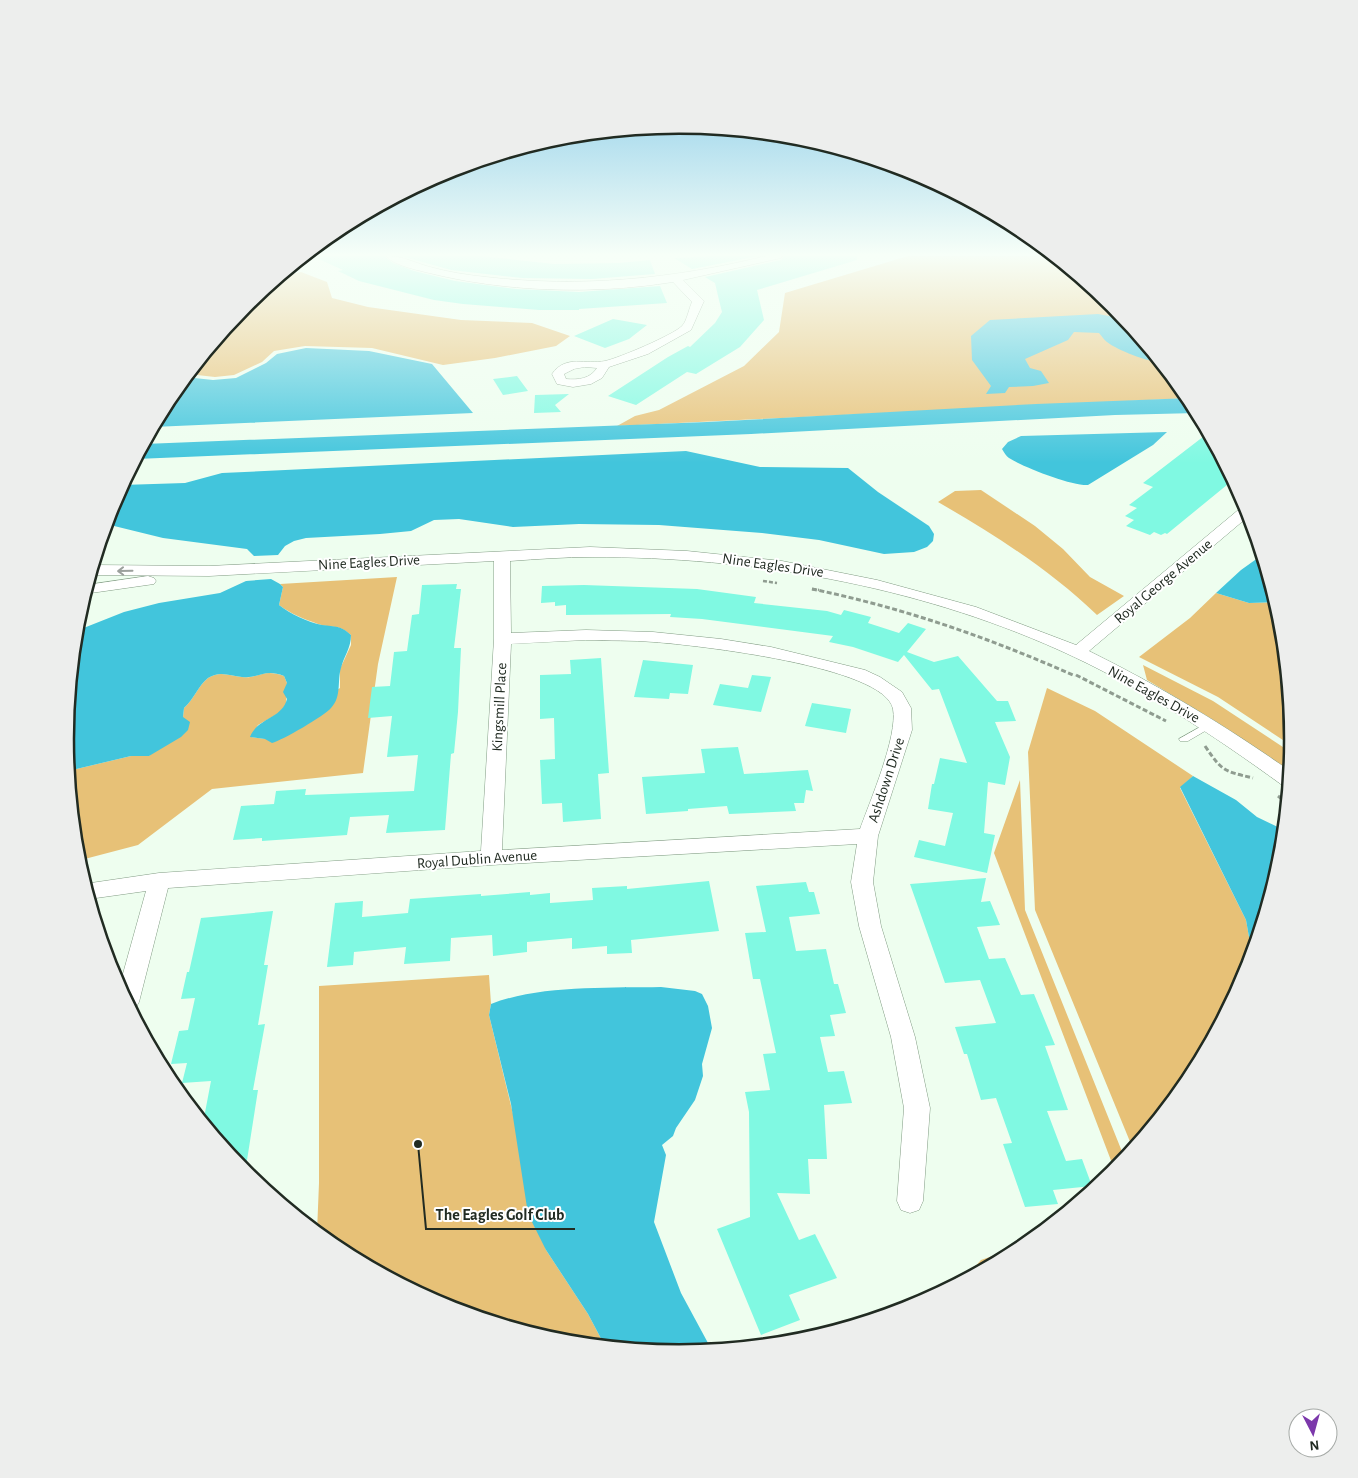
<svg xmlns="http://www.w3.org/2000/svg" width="1358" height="1478" viewBox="0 0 1358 1478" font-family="'Alegreya Sans',sans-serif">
  <rect width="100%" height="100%" fill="#eefeef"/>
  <path fill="#e7c177" d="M908 256H1053L1113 305 1190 398 617 426 635 416 659 410 744 366 779 332 785 293Z
    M301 272 327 282 332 298 368 307 461 320 532 323 570 336 556 346 495 358 443 365 372 348 305 346 274 351 262 362 234 375 215 377 188 374 245 305 279 277Z
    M981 490 1035 526 1063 549 1090 577 1124 596 1097 615C1049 569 995 535 938 502L955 491Z
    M397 577 378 664 363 773 212 789 138 845 77 861 68 771 131 756H149L183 717 184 708C194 699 198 686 208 678 220 670 230 676 242 677 259 679 262 668 284 676L287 683 286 705 279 713 258 725 251 737 266 739 340 688V669L351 645V635C337 623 334 629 318 624 304 619 291 614 279 605L283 587 280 584Z
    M1216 593 1249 603 1276 602 1281 620 1292 746 1218 697 1139 657 1190 618Z
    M1143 665 1213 701 1292 753 1290 771 1215 721 1147 680Z
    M1047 688 1095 711 1193 776 1180 788 1246 920 1252 954 1246 974 1189 1080 1133 1149 1035 910 1028 752Z
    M1020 780 1025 910 1125 1159 1115 1171 994 853Z
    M489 975 491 1004 489 1015 546 1250 588 1314 605 1346 559 1341 444 1306 338 1249 317 1232 319 1183V986Z
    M1027 1244 1020 1250 963 1280 981 1260Z"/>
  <path fill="#42c5dc" d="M1098 314 1125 319 1160 362C1148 362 1117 350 1107 342 1104 340 1102 336 1099 333L1074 332 1068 340 1025 359 1030 368 1041 371 1049 383 1033 386 1009 387 1005 393 986 394 991 386 972 360 971 336 990 320Z
    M306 348 369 351 432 364 473 413 153 427 169 398 185 377 213 380 236 378 266 363 277 354Z
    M1190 398 1197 413 1115 415 751 434 136 459 144 444 707 422 1036 404Z
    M1167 432 1153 445 1088 485C1072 486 1023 467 1009 458 1006 456 1004 452 1002 449L1008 442 1021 436Z
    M686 451 760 467 848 468 878 492 929 526 934 534 933 541 927 547 914 552 884 554 819 540 762 533 659 525 579 524 513 527 459 519 434 520 411 531 380 534 306 538 294 541 285 546 278 555 254 556 247 549 163 538 106 524 112 504 122 485 185 483 222 473Z
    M1262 555 1276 602 1249 603 1216 593 1241 570Z
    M271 579 280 584 283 587 279 605C290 614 308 622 322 625 336 627 340 625 351 635 351 648 344 656 341 668 337 680 342 697 331 708 324 716 283 740 272 743L265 739 250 737C257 718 282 719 287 699L283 692 287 683 284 676C264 668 259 679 242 677 230 676 220 670 208 678 198 686 194 699 184 708L183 717 190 722 188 730 181 737 149 756H131L68 771 65 739 76 631 124 612 159 603 220 593 246 581Z
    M1193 776 1236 800 1257 817 1284 830 1281 859 1252 954 1246 920 1180 787Z
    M661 987 695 991 702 994 708 1006 712 1028 702 1064 703 1076 695 1100 676 1128 673 1136 662 1145 666 1155 654 1222 681 1293 708 1343 713 1350 679 1353 605 1346 588 1314 546 1250 528 1214 511 1104 489 1015 491 1004C539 985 609 988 661 987Z"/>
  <path fill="#80f9e2" d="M312 256H384L393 263 414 271 455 281 516 289 579 292 660 286 667 303 579 309V310H539L463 304 434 300 359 281 338 271 343 270Z
    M401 256H482L554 264 619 263 650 260 655 274 592 279 522 278 451 270Z
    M711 256H759L692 269 674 258Z
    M784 256H857V260L757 290 764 320 740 347 696 374 687 372 636 405 608 396 668 357 688 346 690 347 715 323 722 312 719 300 715 283 705 277 781 260Z
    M613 319 647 325 629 339 605 348 574 336Z
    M517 376 528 391 503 395 493 379Z
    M569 394 555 405 561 412 534 413 535 395Z
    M1208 433 1233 480 1167 534 1165 533 1161 535 1154 532 1150 535 1126 526 1134 520 1125 516 1137 508 1129 505 1153 487 1143 483Z
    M457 584 456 589H461L454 648H461L458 712 454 753 451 754 445 830 386 833 389 815 350 817 347 835 262 841V838L233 840 241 806 274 804 276 791 306 789 305 795 414 791 418 755 387 757 392 716 368 718 372 687 390 686 394 652 407 651 412 615 419 614 422 585Z
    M584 585 697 589 756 597 754 603 827 611 841 615 844 610 871 617 868 623 899 633 908 623 926 629 907 652 934 662 958 656 997 701H1008L1016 721 995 722 1010 757 1005 785 988 782 984 833 995 835 987 873 914 857 919 840 945 846 953 813 928 809 932 784H934L940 758 967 763 939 689 932 690 904 655 898 662 853 647 829 642 833 636 702 619 670 617 671 614 566 615V605L555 606V602L541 603 542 586Z
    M601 658 609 773 598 774 601 819 563 822 562 803 542 804 540 760 555 759 554 718 540 719V675L571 674 570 660Z
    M643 660 693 665 688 694 670 693 669 699 634 697Z
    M752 675 771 677 761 712 713 705 720 684 748 688Z
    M812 703 851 709 846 733 805 726Z
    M738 747 744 774 808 770 813 791 806 790 804 803H794L796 811 729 814 727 806 688 809V811L646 814 642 777 705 773 701 749Z
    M986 878 981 902 990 901 1000 925 977 927 989 959 1005 958 1021 995 1034 994 1055 1045 1045 1046 1068 1110 1047 1111 1066 1161 1082 1159 1092 1186 1053 1190 1058 1204 1025 1207 1003 1144 1012 1143 996 1098 981 1100 967 1054H964L955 1027 996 1023 980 980 945 983 910 884Z
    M709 881 719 931 631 940 632 953 607 954V946L572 949V938L527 942V952L493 956 492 935 451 938 450 961 404 964 406 947 354 952 353 965 327 967 335 903 363 901 362 917 408 913 410 899 481 894V896L530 892V895L550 893V903L593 900 592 888 627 886V889Z
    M806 882 809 892H814L820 914 789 917 796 951 826 949 834 984H838L846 1013 830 1015 835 1036 820 1037 828 1072 844 1071 852 1103 824 1105 827 1159H808L810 1194 777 1193 799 1240 815 1234 837 1278 789 1295 800 1320 761 1335 717 1229 750 1217 749 1112 745 1092 770 1090 763 1054 776 1053 760 979H753L745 933 766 932 756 886Z
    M273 911 264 965H268L258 1025 265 1024 253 1090H258L245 1173 203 1123 211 1081 182 1083 187 1063 171 1064 179 1031 188 1030 195 998 181 999 187 972H189L201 918Z"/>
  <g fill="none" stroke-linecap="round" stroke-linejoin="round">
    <defs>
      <path id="lane" d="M1209 722 1212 723 1214 725 1212 727 1188 741H1180L1179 739Z"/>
      <path id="street" d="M386 256C401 255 415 263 430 267 448 272 467 275 486 277 581 288 673 279 766 256H782L781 258 683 280 704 301 691 330 648 354 609 367 602 378 591 384 573 387 557 384 552 374C566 354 586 365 605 361 619 358 673 335 682 326 687 321 689 308 692 302L673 282C591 295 504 292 425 272 413 269 394 265 386 256ZM585 367 597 368C590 379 578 380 566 379L564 374 574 369Z
        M1247 505 1250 515 1089 651C1160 686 1226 726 1290 771L1288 786 1282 785C1212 734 1139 686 1059 650 914 585 751 557 592 557 565 557 537 559 510 561L511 633 586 630 653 632 721 639 771 647 865 670 880 677 902 692 911 708 912 730 878 836 873 882 881 926 915 1037 930 1108 923 1201 919 1210 910 1213 901 1210 897 1201 904 1108 891 1037 859 926 851 882 857 844 491 865 168 888 139 1002 135 1009 131 1010 119 988 146 891 89 899 84 884 159 873 481 851 494 639V561L209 576 92 575 90 574 93 565 209 566 590 547 687 551 782 561 877 580 976 607 1076 645 1243 506ZM586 640C609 641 632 640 654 642 694 645 885 666 893 709 898 736 870 801 860 829L502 850 511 644Z
        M148 576 154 578 156 581 154 584 84 594 87 585Z"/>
    </defs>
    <use href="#lane" stroke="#829c84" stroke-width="1"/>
    <use href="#street" stroke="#829c84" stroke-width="1"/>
    <path stroke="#8f9c90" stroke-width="2.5" stroke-dasharray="4 2" stroke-linecap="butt" d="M763 581 777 583
      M812 589 819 590"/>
    <path stroke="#8f9c90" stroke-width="3" stroke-dasharray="5 2.5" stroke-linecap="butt" d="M812 589C904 608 990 638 1075 676
      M1076 675 1166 721
      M1205 746C1222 771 1223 771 1253 778
      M1278 796 1287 803"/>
    <use href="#lane" fill="#fff" fill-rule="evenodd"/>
    <use href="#street" fill="#fff" fill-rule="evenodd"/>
  </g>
  <defs><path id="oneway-shaft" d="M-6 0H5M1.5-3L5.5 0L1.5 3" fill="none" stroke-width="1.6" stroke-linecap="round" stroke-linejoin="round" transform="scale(1.25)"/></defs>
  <use stroke="#9ba09c" href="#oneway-shaft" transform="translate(125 571) rotate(179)"/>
  <linearGradient id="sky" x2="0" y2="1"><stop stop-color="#65bbe3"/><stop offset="0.55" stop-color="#f7fff8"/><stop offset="1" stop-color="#f7fff8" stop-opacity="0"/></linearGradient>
  <rect width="1358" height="463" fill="url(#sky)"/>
  <g text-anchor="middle" stroke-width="4" stroke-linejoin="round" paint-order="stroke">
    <g font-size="15" fill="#212b22" stroke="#fff">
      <text transform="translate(369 562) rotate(-3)" y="5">Nine Eagles Drive</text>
      <text transform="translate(773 565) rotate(8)" y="5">Nine Eagles Drive</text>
      <text transform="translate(1163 581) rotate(-40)" y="5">Royal George Avenue</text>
      <text transform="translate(1154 694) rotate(29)" y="5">Nine Eagles Drive</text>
      <text transform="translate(499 707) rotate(-87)" y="5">Kingsmill Place</text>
      <text transform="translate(886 780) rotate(-72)" y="5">Ashdown Drive</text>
      <text transform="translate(477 859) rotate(-4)" y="5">Royal Dublin Avenue</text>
    </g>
  </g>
  <path d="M0 0H1358V1478H0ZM74 739a605 605 0 1 1 1210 0a605 605 0 1 1-1210 0Z" fill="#edeeed" fill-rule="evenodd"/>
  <path fill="none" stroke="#212b22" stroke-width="2.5" d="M74 739a605 605 0 1 1 1210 0a605 605 0 1 1-1210 0Z"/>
  <path fill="none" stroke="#212b22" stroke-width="2" d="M418 1144L426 1229H575"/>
  <circle fill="#212b22" stroke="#fff" stroke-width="2" cx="418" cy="1144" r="5"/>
  <g font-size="16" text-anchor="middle" font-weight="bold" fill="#212b22" stroke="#fff" stroke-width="4" stroke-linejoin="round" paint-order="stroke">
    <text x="500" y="1220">The Eagles Golf Club</text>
  </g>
  <g transform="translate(1313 1433) rotate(174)"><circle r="24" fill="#ffffff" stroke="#a6aaa7"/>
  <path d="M0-4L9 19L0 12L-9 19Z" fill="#7c38ab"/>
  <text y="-8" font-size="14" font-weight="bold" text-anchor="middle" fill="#212b22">N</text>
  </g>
</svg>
